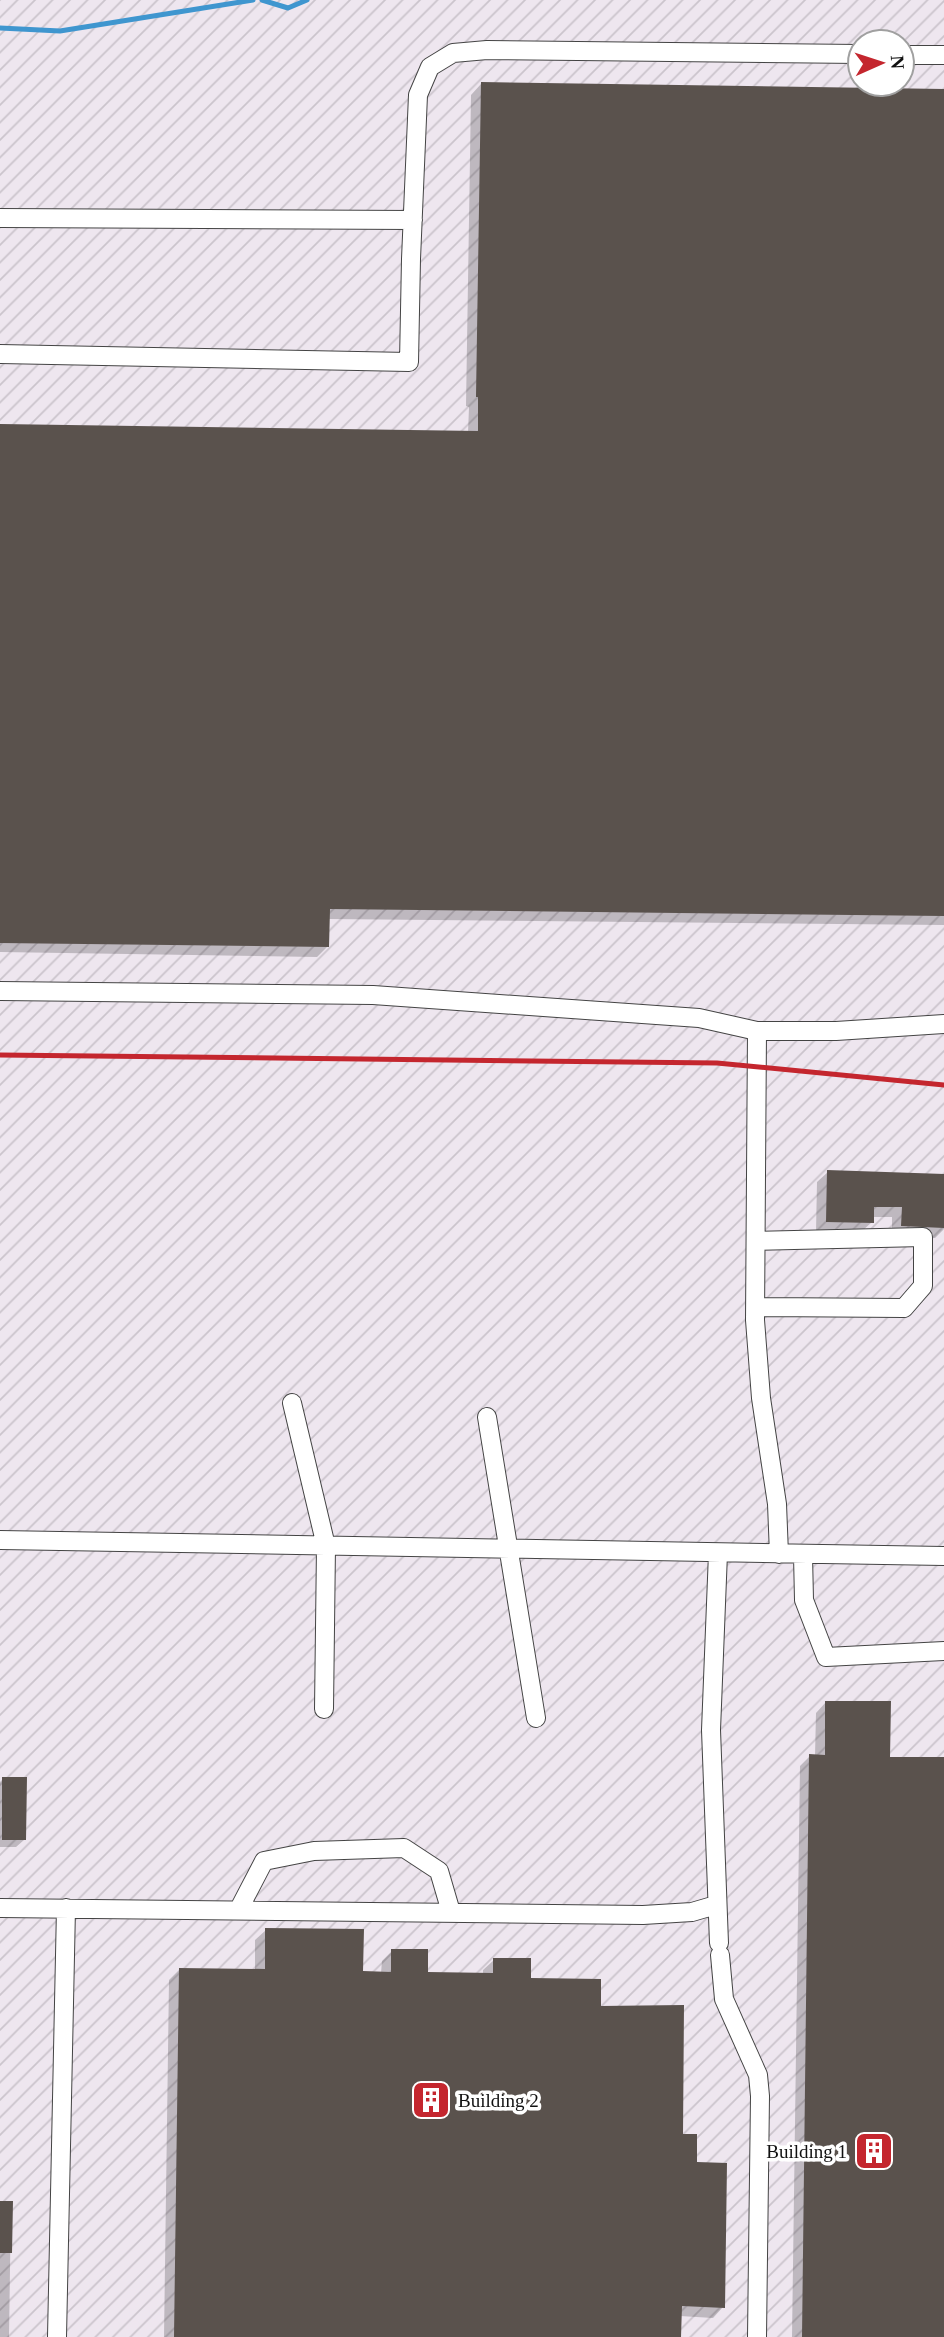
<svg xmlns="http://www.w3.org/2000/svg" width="944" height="2337" viewBox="0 0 944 2337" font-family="'Times New Roman',serif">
  <defs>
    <pattern id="industrial-furrows" width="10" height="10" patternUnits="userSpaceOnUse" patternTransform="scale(1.75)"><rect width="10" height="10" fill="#eee6ef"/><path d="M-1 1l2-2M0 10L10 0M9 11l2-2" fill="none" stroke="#cbc4cc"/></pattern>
  </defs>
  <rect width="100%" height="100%" fill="#fffdf5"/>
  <path fill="url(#industrial-furrows)" fill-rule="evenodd" d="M0 0H944V2337H0ZM860 42H902V84H860Z"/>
  <path fill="#0003" d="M481 84 944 91V925L328 919 327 947 317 957 0 952V426L468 433 469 407 466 406 471 95Z
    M828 1172 944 1175V1229L935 1238 892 1236V1217H872V1222L861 1232H816L817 1182Z
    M826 1702 888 1758 944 1759V2337H792L800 1766 810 1756H815L816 1713Z
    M3 1779 24 1840 16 1847H0V1782Z
    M266 1930 362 1973H381L382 1961 392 1951 426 1974 483 1975V1970L494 1960 529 1979 599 2008 682 2136 696 2164 723 2307 713 2318 680 2316V2337H164L169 1980 180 1969 255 1970V1940Z
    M0 2203H11L9 2337H0Z"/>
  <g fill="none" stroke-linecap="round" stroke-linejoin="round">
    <path stroke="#3f96cf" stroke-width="5" d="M262 0 288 8 307 0
      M0 28 60 31 253 0"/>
  </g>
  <path fill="#5a524d" d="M481 82 944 89V916L330 909 329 947 0 943V424L478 431V397H476Z
    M827 1170 944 1174V1228L901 1226 902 1207H874V1223L826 1222Z
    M825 1701H891L890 1757H944V2337H802L809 1754 825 1755Z
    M2 1777H27L26 1840H2Z
    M265 1928 364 1929 363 1971 391 1972V1949H428V1972L493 1973V1958H531V1978L601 1979V2006L684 2005 683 2134H697V2162L727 2163 725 2308 682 2306 681 2337H174L179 1968 265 1969Z
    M0 2201H13L12 2253H0Z"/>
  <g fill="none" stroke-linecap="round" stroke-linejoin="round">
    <defs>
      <path id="minor" d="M902 55H944
        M0 218 413 220
        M0 354 409 362 411 259 418 95 430 67 453 53 487 50 860 54
        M0 991 373 995 699 1018 757 1031 755 1320 761 1398 777 1504 779 1554
        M757 1031H836L944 1024
        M756 1307 904 1308 923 1286V1237L756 1241
        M292 1403 326 1546 324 1709
        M487 1417 536 1718
        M0 1540 944 1556
        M718 1553 711 1730 719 1943
        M803 1555 804 1600 826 1657 944 1651
        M0 1908 643 1915 692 1912 716 1905
        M239 1909 264 1861 314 1851 404 1848 439 1871 451 1912
        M720 1955 724 1999 758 2075 760 2096 757 2337
        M57 2337 66 1908"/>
    </defs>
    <use href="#minor" stroke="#444" stroke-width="20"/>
    <use href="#minor" stroke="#fff" stroke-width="18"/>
    <path stroke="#c4262e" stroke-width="5" d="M0 1055 717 1063 944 1085"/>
  </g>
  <defs>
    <symbol id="building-square" viewBox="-11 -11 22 22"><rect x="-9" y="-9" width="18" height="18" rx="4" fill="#c4262e" stroke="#fff"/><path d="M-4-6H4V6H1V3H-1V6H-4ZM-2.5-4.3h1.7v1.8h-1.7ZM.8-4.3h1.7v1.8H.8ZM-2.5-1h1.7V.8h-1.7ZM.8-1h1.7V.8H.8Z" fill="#fff"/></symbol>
  </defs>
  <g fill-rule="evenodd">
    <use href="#building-square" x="409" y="2078" width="44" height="44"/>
    <use href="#building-square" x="852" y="2129" width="44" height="44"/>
  </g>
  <g text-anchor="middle" stroke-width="7" stroke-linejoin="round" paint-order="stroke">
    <g font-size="19" fill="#111" stroke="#fff" text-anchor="start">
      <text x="458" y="2107">Building 2</text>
      <text x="847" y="2158" text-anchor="end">Building 1</text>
    </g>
  </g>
  <g transform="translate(881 63) rotate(87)"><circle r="33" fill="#ffffff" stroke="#a0a0a0" stroke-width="2"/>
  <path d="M0-5L12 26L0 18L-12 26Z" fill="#c4262e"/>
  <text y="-10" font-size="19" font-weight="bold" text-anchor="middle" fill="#111111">N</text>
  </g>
</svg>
